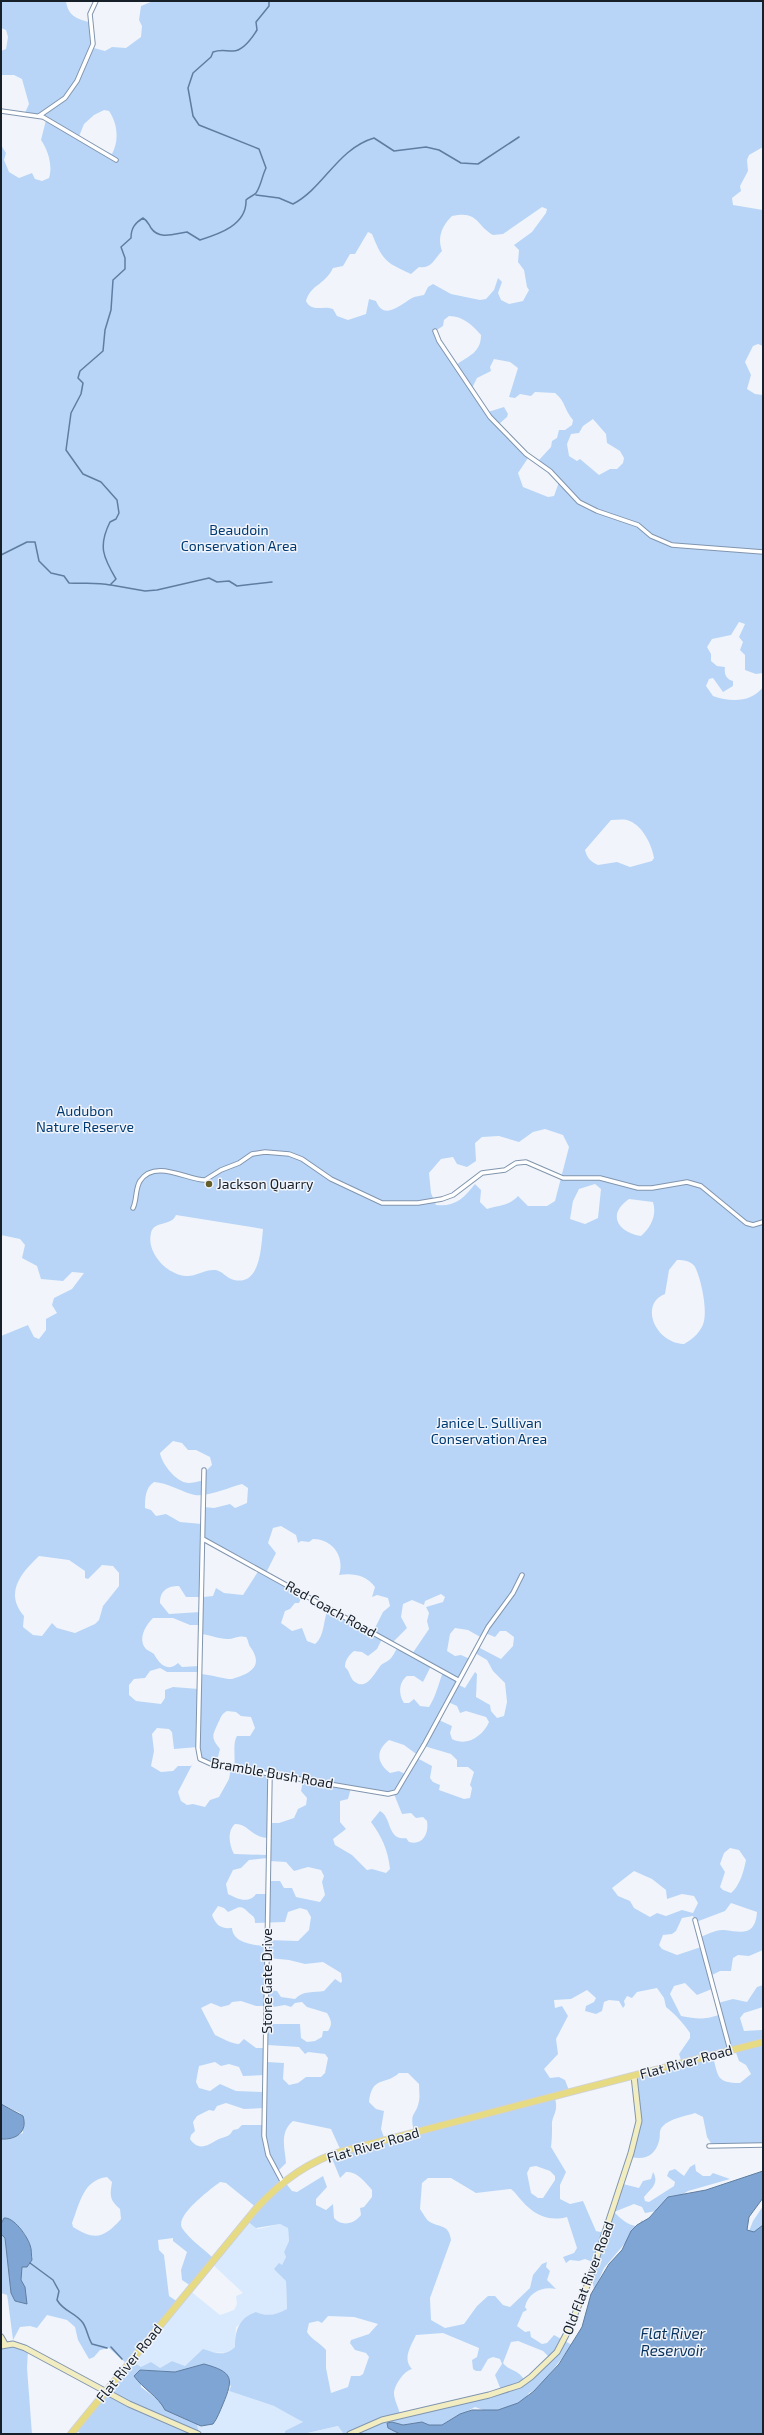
<svg xmlns="http://www.w3.org/2000/svg" width="764" height="2435" viewBox="0 0 764 2435" font-family="'Exo 2',sans-serif">
  <rect width="100%" height="100%" fill="#f1f5fb"/>
  <path fill="#daeafe" d="M247 2221 258 2229 280 2224 288 2227 289 2241 284 2252 286 2257 282 2265V2275L286 2281 287 2310 281 2313 265 2316 256 2312 236 2327 235 2347 229 2353 202 2352 185 2366 172 2361 160 2368 141 2367 132 2361 189 2290 220 2315 234 2310 237 2304 236 2296 243 2293 211 2263Z
    M229 2391 274 2406 300 2419 303 2423 285 2431V2434H199L197 2424 214 2423Z
    M339 2426 344 2434H303Z"/>
  <path fill="#b8d5f7" fill-rule="evenodd" d="M1 1H66C68 16 77 19 89 22L92 40 90 47 105 51 112 47 126 48 141 37 142 26 139 20 141 6 153 1H763V147L749 155 747 160 748 171 740 186 741 191 732 198 733 205 763 210V346L758 344 753 346 745 362 751 375 747 389 755 394 763 395V673L756 674 745 670V655L740 650 743 642 739 637 745 624 739 622 731 635 712 639 707 647 711 654V661L717 666 725 667C724 674 726 679 733 681V686L723 692 713 678 709 679 706 686 713 696C730 702 751 703 763 687V1950L749 1956 738 1955 733 1958 731 1971H720L710 1976 712 1989 697 1995 685 1983 674 1986 670 1994 681 2016C697 2019 703 2020 719 2015L718 2003 733 1999 747 2002 757 1987 763 1985V2007L744 2013 740 2018 744 2031 762 2030 763 2032V2145H712L707 2137 703 2117 695 2113C686 2116 669 2119 663 2126 658 2131 661 2135 659 2141 655 2156 645 2160 631 2157L638 2130 634 2077 682 2063 679 2054 690 2038V2033C683 2023 676 2015 666 2007L664 1998 657 1988 637 1992 632 1998 627 1996 624 2001 625 2005 623 2008 619 2001 609 2000 604 2002 602 2011 596 2014 585 2011 586 2006 594 2002 596 1998 587 1990 571 1999 554 2000 555 2008 562 2006 568 2016 556 2039 558 2054 544 2069 550 2078 559 2077 565 2080 570 2093 555 2098C559 2114 551 2115 552 2127 552 2134 552 2139 551 2147L566 2172 560 2185V2199L570 2204 583 2201 596 2231 605 2233 623 2184 639 2188 643 2181 651 2179 653 2172C660 2184 650 2189 644 2197L645 2201 649 2202 674 2186 675 2182 667 2176 669 2171 675 2169 684 2176 690 2167 695 2164 696 2171 703 2176H710L713 2173 730 2179 688 2191 656 2211 645 2213 642 2207 634 2204 614 2212C620 2218 628 2226 638 2226L642 2220 643 2222 604 2268 594 2291 592 2275 595 2263 585 2259 579 2261 570 2260 566 2263 563 2257 574 2253 577 2248 567 2217C550 2222 534 2215 522 2201 518 2197 516 2193 511 2189L476 2193 451 2178H428L422 2183 420 2209C423 2213 426 2220 430 2222 440 2228 449 2224 451 2240L430 2298 431 2320 445 2328 464 2324 477 2306 488 2296H495L503 2305 510 2307 530 2288 533 2275 542 2264 547 2262 546 2267 550 2271 547 2280 556 2289C542 2286 528 2293 525 2307L527 2310 523 2312 517 2326 525 2332 530 2331 531 2337 542 2344 547 2343 554 2335 572 2345 539 2388 529 2393 520 2405 497 2415 475 2407 442 2425H429L422 2422 403 2425 392 2422 388 2428 400 2434H358L357 2432 344 2434 338 2426 303 2434H285V2431L303 2422 274 2406 229 2391 231 2386 204 2364 176 2372 140 2370 141 2387 161 2402 165 2410 197 2424 199 2434H82L76 2431 128 2365 109 2348 100 2350 94 2357 89 2359 78 2340 75 2327 67 2320 47 2315 37 2328 30 2326 20 2327 13 2340 8 2301 7 2295 1 2293V2234L5 2238 11 2293 15 2301 26 2304 25 2287 21 2280 22 2267 32 2260C31 2255 32 2250 30 2245 26 2233 15 2221 4 2218L1 2224V2139H8L23 2133 20 2113 1 2104V1336L28 1325 34 1337 39 1339 46 1330V1319L57 1313 52 1305 54 1298 72 1289 84 1273 72 1272 63 1281 41 1279 37 1266 22 1258 25 1245 20 1239 1 1235V145L6 153 4 160 9 172 19 178 32 173 35 179 42 181 49 178C53 166 48 150 41 140L46 120 24 115 29 104 22 79 14 75H1V51L6 49 8 37 6 30 1 28ZM104 110 109 111C118 124 119 141 112 154L78 139 84 124 94 115ZM542 207 547 209 546 213 532 232 514 245 519 250 518 262 524 270 527 287 529 290 523 301 509 304 501 300 498 293 502 282 498 278 494 290 486 299 480 300 451 294 433 284 428 287 424 295C420 296 416 296 412 298 400 305 384 321 376 301L369 299 366 314 348 320 337 316 333 309C323 305 312 313 306 301 311 284 324 286 333 268L343 266 350 254H355L368 232 372 234C383 261 385 262 411 274L419 267C432 269 434 259 442 251 437 237 442 226 452 216 478 210 476 225 493 235L503 234ZM449 316C463 316 472 325 481 335 481 353 468 356 456 365L435 331 443 326 444 320ZM494 359 510 362 518 368 509 397 515 398 520 394 531 396 535 392 555 393C566 402 564 410 573 420L572 425 565 430H559L557 438 552 441 551 447 539 460V463L559 482 554 496 548 497 523 487 518 473 528 458 499 424 507 417 508 414 504 407 488 412 472 388 477 378 491 371 490 367ZM593 419 606 434 607 443 620 451 624 458 623 463 617 469H610L599 475 580 459 577 461 569 456 567 444 571 434 579 433 583 426ZM611 820C616 820 622 819 627 820 642 824 652 845 654 858L652 861 630 867 617 862 598 865C591 862 587 858 585 850ZM545 1129 563 1135 569 1147 555 1201 547 1206H528L518 1196C509 1206 499 1205 487 1209L480 1202 481 1190 475 1184C463 1199 455 1207 436 1205L431 1193 429 1173 441 1159 453 1157 457 1164 467 1167 476 1161 475 1143 482 1137 499 1136 519 1142 533 1132ZM595 1184 601 1189 598 1218 585 1224 570 1219 573 1201 579 1189ZM629 1199 653 1202C657 1215 651 1227 641 1236 617 1232 607 1214 629 1199ZM176 1215 263 1229C261 1246 261 1286 234 1280 226 1278 223 1271 215 1270 205 1269 196 1277 186 1276 167 1275 146 1252 151 1233 154 1220 171 1227 176 1215ZM677 1260C684 1260 693 1261 696 1269 701 1280 707 1307 704 1321 702 1331 693 1339 684 1344 655 1343 639 1304 665 1294L669 1270ZM173 1441 182 1443 188 1450H196L210 1457 212 1465 204 1473V1480C199 1481 193 1483 188 1483 176 1482 162 1464 160 1453ZM154 1482C168 1483 178 1490 191 1494 205 1499 229 1487 242 1484L248 1488 247 1503 235 1508 230 1504 214 1508 204 1507 202 1524 180 1522 166 1514 156 1516 151 1510 145 1508C145 1499 145 1488 154 1482ZM281 1526 296 1535 298 1543 301 1541 309 1542 313 1539C333 1539 345 1557 339 1575 353 1573 366 1575 375 1587L372 1597 377 1595 388 1598 390 1606 383 1612 373 1632 328 1609C323 1620 325 1636 315 1644L307 1641 302 1628 292 1631 281 1623 285 1611 290 1609 295 1603H299L303 1594 266 1573 276 1553 268 1543 273 1528ZM203 1541 259 1570 243 1595 224 1593 216 1588 213 1596 203 1597 200 1612 169 1614 160 1603C160 1590 168 1586 179 1586L186 1597H201ZM39 1556 69 1560 85 1571V1578L88 1579 102 1565 113 1566 119 1573V1586L103 1606 99 1620 95 1624 75 1633 57 1628 52 1623 42 1636 33 1635 23 1627 24 1616C4 1593 21 1573 39 1556ZM441 1594 445 1597 443 1602 426 1607 429 1613 427 1621 429 1629 412 1654 398 1647C395 1651 393 1657 389 1660 387 1662 383 1663 381 1665 375 1672 367 1691 355 1682 350 1679 350 1671 345 1667 345 1660 349 1655 354 1651L362 1652 368 1656 377 1649 382 1639 392 1643 407 1628 401 1617 403 1604 412 1600 424 1605 425 1601ZM153 1618H173L190 1625H200L201 1634C211 1635 219 1639 227 1639 235 1639 238 1635 246 1637 249 1641 248 1645 251 1648 264 1667 249 1674 232 1679 228 1680 208 1674 199 1674V1689L173 1687 165 1690V1698L161 1704 136 1701 129 1695V1685L134 1679 145 1678 150 1671 160 1668 167 1672H198L199 1666 182 1667 178 1663C167 1673 159 1663 154 1654 152 1652 148 1651 146 1649 137 1639 146 1625 153 1618ZM455 1628 468 1630 482 1638 485 1633 495 1637 500 1631H506L514 1637 513 1646 501 1659 478 1647 475 1653 487 1660 493 1671 505 1683 507 1702 504 1716 497 1718 491 1711 490 1705 476 1697 477 1674 475 1672 465 1688 457 1684 470 1659 461 1655 455 1656 447 1651 450 1634ZM431 1666 443 1672C438 1685 436 1696 429 1707L420 1706 414 1699 409 1703H404C398 1694 399 1682 407 1676H414L423 1682ZM448 1702 457 1706 460 1713 466 1711 486 1717 489 1722C483 1736 467 1747 452 1739L450 1733 452 1726 439 1720ZM227 1711 236 1712 241 1716 251 1717 255 1728 250 1736H237C232 1744 236 1758 234 1768H231L229 1779 219 1797 210 1800 205 1807 193 1804 187 1805 181 1801 178 1792 193 1763 191 1766H178L173 1771 161 1772 151 1766 154 1751 152 1734 157 1728 169 1729 172 1732 174 1749 198 1747 201 1760 216 1765 220 1749C210 1737 213 1735 218 1723 221 1718 221 1714 227 1711ZM389 1740 404 1745 419 1756 424 1746 451 1754 457 1760V1767H468L474 1772 470 1785 472 1788 470 1798 464 1799 439 1790 440 1785 433 1782 430 1778 432 1766 417 1758 407 1775 399 1771 390 1773C377 1763 375 1751 389 1740ZM271 1775 303 1781 301 1791 307 1798 306 1805 298 1809 294 1818 279 1823H269ZM351 1788 394 1794 402 1814 411 1813 416 1818 423 1817 427 1821C429 1833 423 1846 409 1842L406 1838C387 1841 392 1817 380 1811L371 1822C382 1837 388 1850 390 1869L386 1873 372 1869 367 1870 352 1855 335 1845 333 1839 346 1829 340 1822V1801L348 1799ZM235 1824C249 1824 250 1837 268 1838L267 1855 234 1854C229 1845 227 1831 235 1824ZM730 1848 739 1850 746 1860C744 1870 740 1886 731 1893L723 1890 720 1887 725 1872 720 1864 724 1853ZM267 1858 269 1861 286 1862 294 1871 308 1867 321 1870 324 1876 322 1882 325 1895 320 1902 296 1897 292 1888H284L280 1881H269L267 1894H256C249 1904 237 1899 228 1894L226 1884 233 1870 241 1868 249 1860ZM634 1871 652 1879 666 1890 667 1899 682 1894 694 1896 698 1903 693 1913 682 1910 666 1916 657 1913 650 1917 634 1908 630 1901 618 1896 612 1888ZM731 1903 757 1912C755 1937 741 1932 724 1930 717 1929 706 1935 700 1937L701 1947 677 1955 662 1949 659 1945 663 1935 672 1934 676 1931 682 1918 693 1916 696 1922 725 1911ZM218 1906 224 1908 228 1912C240 1907 240 1904 249 1913 254 1917 255 1917 255 1923L285 1922 288 1912 300 1908 307 1910 311 1917 309 1930 298 1941 268 1940 266 1946C253 1945 233 1943 232 1928 220 1929 216 1925 212 1915ZM268 1958 289 1960 305 1964 323 1962 341 1973 342 1981 341 1983 335 1979 324 1991C314 1993 303 1990 295 1999L281 1997 277 1991 267 1990ZM241 2001 256 2006H266L267 2008 285 2005 291 2007 295 2003 302 2002 307 2007 327 2013C331 2020 333 2024 328 2031H323L322 2037 315 2041 307 2042 301 2038 300 2024H267V2045L299 2047 305 2054 308 2052 325 2054 328 2058 325 2073 321 2077H306L298 2083 289 2085 283 2079 284 2063 267 2062 266 2048H256L244 2039 239 2044C232 2044 222 2038 215 2035L201 2008 211 2003 221 2007 229 2005 232 2002ZM735 2050 739 2061 746 2065 751 2074 740 2083C717 2083 718 2077 713 2056ZM215 2062 221 2066 229 2064 239 2067 243 2076 266 2075 264 2092 236 2091 220 2084 210 2091 199 2088 196 2082 199 2066ZM399 2073H408L419 2084C419 2090 420 2096 419 2101 416 2117 409 2111 414 2132L385 2140 381 2129 384 2111 376 2109 369 2102C372 2075 385 2086 399 2073ZM226 2103 244 2109 265 2108 264 2125H242L238 2129 233 2130C229 2138 224 2136 217 2140 208 2145 199 2152 190 2139L191 2135 195 2131 193 2122 197 2116 209 2110 214 2111 217 2106ZM293 2121 331 2129 341 2151 331 2156 340 2178 346 2172C357 2171 365 2182 372 2190V2197L364 2207 360 2208 361 2215C354 2224 342 2227 334 2218L333 2204 326 2210 316 2205V2199L327 2187 323 2176 297 2192 292 2191 277 2172 286 2163C285 2148 279 2133 293 2121ZM536 2166 550 2171 555 2176V2180L543 2198H538L531 2193 527 2173 530 2167ZM107 2177 112 2182C110 2195 109 2200 120 2209L121 2219C104 2238 95 2241 73 2227L72 2223C80 2203 83 2180 107 2177ZM220 2182 226 2183 257 2208 247 2221 256 2228 280 2224 288 2228 289 2241 284 2252 286 2257 282 2265 279 2263 274 2269 286 2281 287 2309C276 2315 267 2317 256 2312 239 2318 235 2330 235 2347 225 2357 215 2353 203 2349L185 2366 172 2361 160 2368 151 2362 141 2367 132 2361 178 2302 169 2296 164 2255 159 2250 158 2240 173 2238V2241L187 2252 181 2270 182 2280 191 2286 213 2258C204 2249 189 2239 182 2228 175 2215 211 2189 220 2182ZM328 2316 354 2317 378 2324 369 2334 351 2340 350 2343 355 2350 366 2353 369 2357 363 2374 360 2376H351L348 2387 331 2393 326 2368V2350C320 2343 311 2339 307 2332L309 2323 318 2321 322 2323ZM443 2333 479 2348 477 2357 472 2360 473 2369 476 2371H481L488 2359 493 2357 500 2359 502 2364 495 2375 501 2390 400 2415C399 2408 394 2400 394 2393 395 2384 404 2371 412 2369 402 2359 411 2346 416 2335ZM518 2341 543 2351 551 2359 525 2381C517 2368 510 2372 503 2363L511 2342Z
    M763 2206V2228L747 2236 753 2221Z
    M5 2345 28 2350 27 2368 32 2434H1V2347Z"/>
  <path fill="#7ea5d3" stroke="#5f7da0" d="M1 2104 23 2116C28 2132 16 2140 1 2139Z
    M763 2171V2198L749 2217 747 2230 754 2232 763 2225V2434H400L388 2428 387 2423 392 2422 403 2425 422 2422 429 2425H442L460 2414 472 2410H498L518 2403 534 2391 559 2364 582 2327 591 2294 609 2264 622 2250 631 2231 637 2225 649 2218 668 2197 706 2190Z
    M4 2218C14 2217 27 2236 30 2245 32 2250 31 2255 32 2260L27 2267H22L21 2280 25 2287 27 2304 15 2301 11 2293 5 2238 1 2234V2224Z
    M204 2364C233 2372 234 2378 223 2404 220 2411 217 2419 213 2424L201 2426 165 2410C158 2396 143 2389 134 2376L140 2370 175 2372Z"/>
  <g fill="none" stroke-linecap="round" stroke-linejoin="round">
    <path stroke="#5f7da0" stroke-width="1.5" d="M256 195 279 198 293 204C324 188 337 149 374 138L394 151 426 147 439 150 461 163 478 164 519 137
      M1 555 27 542H35L39 561 51 573 64 576 69 583C83 584 96 582 110 585L116 579C103 557 98 546 110 522L116 519 119 513 117 500 101 482 83 474 66 450 71 413 81 394 83 383 78 378 80 371 103 351 105 330 111 310 113 280 125 269V258L121 247 131 238C131 228 135 223 143 218 148 221 148 223 151 228 159 240 174 234 187 232L200 240C219 234 247 225 246 200 249 197 253 196 256 193 261 186 262 176 266 168L259 149 199 125 193 116 188 88 193 73 211 57 213 52C221 49 225 51 233 51 243 51 252 38 257 30L256 22 269 6V1
      M111 585 145 591 157 590 209 578 217 582 229 581 237 586 272 582
      M30 2263 53 2280 59 2291 57 2300C64 2312 75 2312 83 2323 87 2329 88 2338 92 2344L107 2348
      M111 2347 122 2359"/>
    <defs>
      <path id="street" d="M1 111 43 117 116 160
        M39 116 65 98 77 81 93 44 90 14 96 1
        M435 331 439 341 490 417 526 454 550 471 579 502 597 511 638 525 651 536 672 545 763 552
        M133 1208C137 1200 135 1189 140 1181 155 1158 189 1181 205 1180L221 1170 239 1163 252 1154 265 1152 289 1154 302 1159 331 1179 382 1203H418L442 1199 453 1195 482 1173 505 1170 516 1163 526 1162 563 1178H600L638 1188H652L687 1182 701 1186 746 1223 753 1225 763 1222
        M204 1470 198 1748 200 1759 211 1764 388 1794 396 1792 424 1745 488 1627 513 1593 522 1575
        M203 1539 458 1680
        M270 1775 264 2136 268 2155 283 2183
        M695 1920 730 2050
        M709 2146 763 2145"/>
      <path id="secondary" d="M1 2337 5 2344
        M1 2346 13 2344 25 2348 129 2404 198 2434
        M350 2434 382 2420 489 2395 520 2385 531 2377 557 2352 567 2333 589 2281 631 2153 639 2121 634 2076"/>
      <path id="primary" d="M71 2434 255 2210C279 2183 308 2161 343 2151L763 2042"/>
    </defs>
    <use href="#street" stroke="#8195ae" stroke-width="5.5"/>
    <use href="#secondary" stroke="#8195ae" stroke-width="7"/>
    <use href="#primary" stroke="#d1d2d4" stroke-width="8"/>
    <use href="#street" stroke="#fff" stroke-width="3.5"/>
    <use href="#secondary" stroke="#f2edc0" stroke-width="5"/>
    <use href="#primary" stroke="#e6db82" stroke-width="6"/>
  </g>
  <circle fill="#635d29" stroke="#f1f5fb" stroke-width="1.5" cx="209" cy="1184" r="4"/>
  <g text-anchor="middle" stroke-width="3" stroke-linejoin="round" paint-order="stroke">
    <g font-size="14" fill="#003a72" stroke="#f1f5fb">
      <text x="239" y="535">Beaudoin<tspan x="239" dy="16">Conservation Area</tspan></text>
      <text x="85" y="1116">Audubon<tspan x="85" dy="16">Nature Reserve</tspan></text>
      <text x="489" y="1428">Janice L. Sullivan<tspan x="489" dy="16">Conservation Area</tspan></text>
    </g>
    <g font-size="14" fill="#171f29" stroke="#f1f5fb" text-anchor="start">
      <text x="217" y="1189">Jackson Quarry</text>
    </g>
    <g font-size="14" fill="#171f29" stroke="#f1f5fb">
      <text transform="translate(331 1609) rotate(29)" y="5">Red Coach Road</text>
      <text transform="translate(272 1773) rotate(10)" y="5">Bramble Bush Road</text>
      <text transform="translate(267 1981) rotate(-90)" y="5">Stone Gate Drive</text>
      <text transform="translate(686 2062) rotate(-15)" y="5">Flat River Road</text>
      <text transform="translate(373 2145) rotate(-16)" y="5">Flat River Road</text>
      <text transform="translate(588 2278) rotate(-69)" y="5">Old Flat River Road</text>
      <text transform="translate(129 2363) rotate(-51)" y="5">Flat River Road</text>
    </g>
    <g font-size="15" font-style="italic" fill="#08315c" stroke="#f1f5fb">
      <text x="673" y="2339">Flat River<tspan x="673" dy="17">Reservoir</tspan></text>
    </g>
  </g>
  <rect width="764" height="2435" fill="none" stroke="#171f29" stroke-width="4"/>
</svg>
